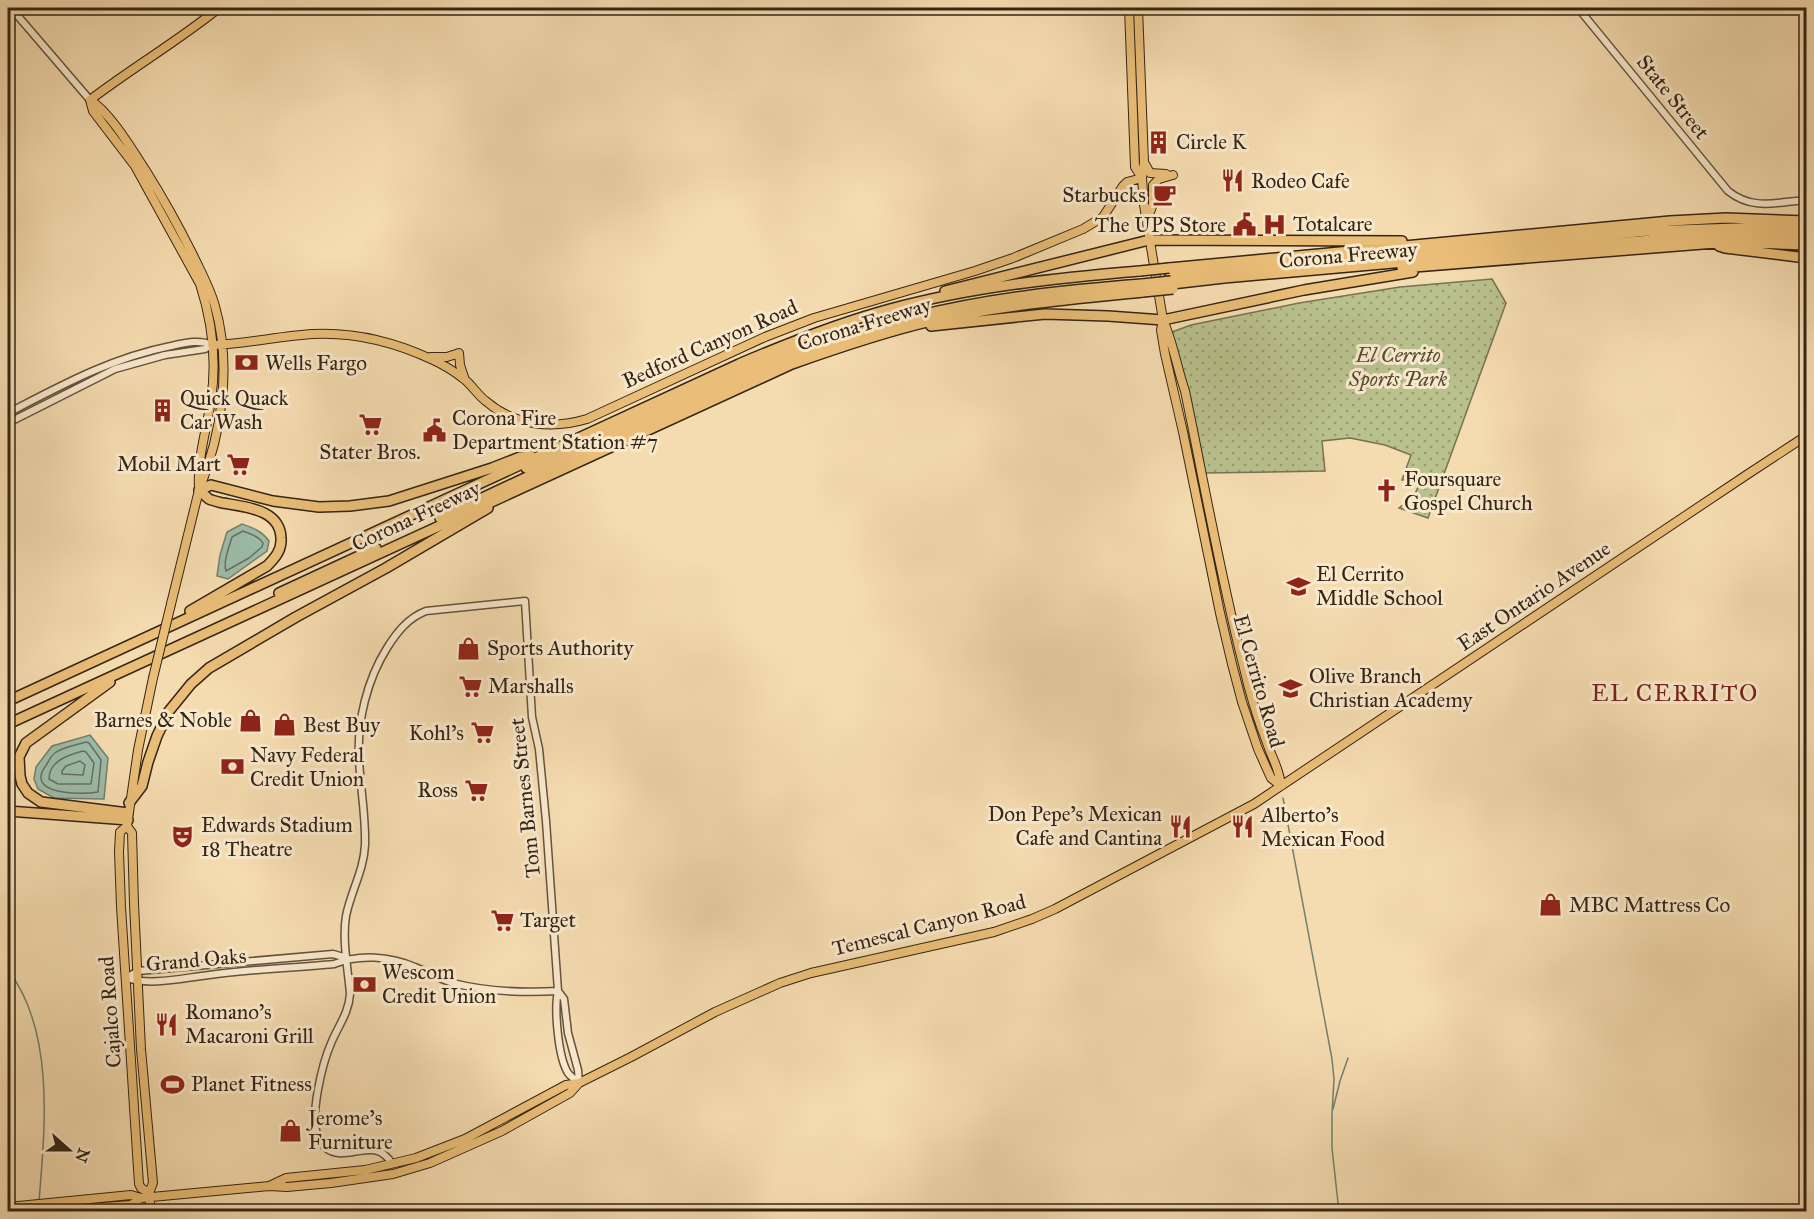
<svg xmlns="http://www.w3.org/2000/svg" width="1814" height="1219" viewBox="0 0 1814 1219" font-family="'IM FELL Great Primer',serif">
  <defs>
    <pattern id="park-dots" width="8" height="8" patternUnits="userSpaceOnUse" patternTransform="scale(1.5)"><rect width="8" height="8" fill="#b9c18d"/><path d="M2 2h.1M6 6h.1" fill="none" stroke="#979d72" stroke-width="1.8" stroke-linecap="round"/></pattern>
  </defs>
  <rect width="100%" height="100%" fill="#f5dcb0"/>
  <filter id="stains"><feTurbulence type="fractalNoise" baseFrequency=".00333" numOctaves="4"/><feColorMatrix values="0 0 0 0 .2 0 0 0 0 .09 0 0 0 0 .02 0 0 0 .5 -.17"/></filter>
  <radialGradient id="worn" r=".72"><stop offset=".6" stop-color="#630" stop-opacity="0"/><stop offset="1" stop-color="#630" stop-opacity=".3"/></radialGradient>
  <path fill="url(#park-dots)" stroke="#767351" stroke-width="1.5" d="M1492 279 1506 303 1428 518 1399 508 1414 496 1419 485 1413 479 1402 480 1411 455 1385 445 1350 438 1322 441 1325 471 1205 473 1196 426 1183 394 1172 332 1191 325 1299 303 1400 287Z"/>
  <path fill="#9cbca9" stroke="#72806e" stroke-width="1.5" d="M242 524C253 528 262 531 269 541L267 551 228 579 217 576 220 555 227 532Z
    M90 735 108 758 104 799 54 798 38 789 34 779 36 767 52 746Z"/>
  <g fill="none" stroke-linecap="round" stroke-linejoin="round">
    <path stroke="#68705f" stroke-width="1.5" d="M243 531C250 534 259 536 263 543L262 547 249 558 226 571C223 561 229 548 232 537Z
      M86 742 89 743 101 760 98 792C81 795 22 795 47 764 49 760 52 755 55 753 62 747 77 745 86 742Z
      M83 751 86 752 94 763 91 784H58L49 779C49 761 68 755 83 751Z
      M80 761 85 765 83 775 62 774V771L66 766Z"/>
    <path stroke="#72806e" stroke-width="1.5" d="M1283 798 1332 1059 1334 1079 1332 1114
      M8 970C55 1031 45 1128 39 1201
      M1333 1109 1340 1081 1348 1058
      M1332 1113V1148L1339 1212"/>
    <defs>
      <path id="minor" d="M11 8 90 100
        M1578 8 1728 191C1753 211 1777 202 1806 200
        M8 413C62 385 111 358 171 346 184 343 200 339 212 345
        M8 423 115 369 165 355 205 349 212 345
        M126 978C152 986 182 978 209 975 250 969 293 968 334 964 359 954 390 956 415 967 428 972 439 979 453 983 488 992 522 993 558 991
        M126 978 138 971 333 954 347 958
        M558 991 564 999 568 1033 578 1070 579 1083
        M392 1164C373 1130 340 1172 320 1141 307 1121 323 1061 332 1041 339 1025 349 1012 350 994 348 969 342 940 346 916 351 891 364 870 365 845 366 816 360 787 359 758 357 721 367 680 387 648 397 632 408 618 426 611L525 601 532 717 539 749 546 821 558 991C554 1009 558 1057 568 1073 570 1076 576 1080 579 1083"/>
      <path id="major" d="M1129 8 1135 167 1142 178
        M1138 8 1144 162 1142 178 1144 205 1163 320C1173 342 1177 368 1185 391 1204 482 1220 574 1243 664 1249 691 1257 717 1267 743 1272 758 1280 770 1281 786
        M90 100C110 112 133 151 146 171 163 198 179 227 193 255 201 272 210 288 215 306 232 366 222 433 199 490L171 604
        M90 100 93 111 135 166 200 284C212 321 217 361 211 400 207 429 197 458 199 487
        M90 100C132 68 178 41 219 8
        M1145 164 1150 173 1166 174
        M1147 220 1153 204V185L1159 179 1173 175
        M1163 320 1161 330 1165 354 1183 432 1220 613 1232 664 1242 702 1258 749 1271 778 1281 786
        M212 345C246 344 279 336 313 334 355 332 395 342 433 360 444 365 455 372 464 379 473 386 478 396 487 402 515 426 553 429 587 419L765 337 814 318 975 271 1013 258 1083 229 1103 217 1123 186 1127 182 1142 178
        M431 357H447L459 353 460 365 465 380
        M127 826 132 833 134 904 141 1049 153 1183 149 1193 151 1212
        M269 1186 286 1178 365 1170 416 1158 465 1139 566 1085 579 1083 631 1057 715 1012 780 983 811 973 994 932 1032 919 1055 909 1254 804 1748 474 1806 436
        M149 1193 141 1188 139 1184 121 907 119 852 120 832 127 826 138 750 153 678
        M8 1207 131 1195 141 1198 269 1186 287 1187 331 1183 393 1174 430 1163 502 1131 570 1093 579 1083
        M36 1212 131 1205 141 1198"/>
      <path id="highway" d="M1719 246 1725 248 1806 258
        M1169 268 1670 221 1726 218 1806 221
        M1402 268 1728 242 1806 245
        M1170 276 1648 231 1767 227 1806 229
        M1172 284 1224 278 1685 237 1743 234 1806 237
        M945 291 1149 240 1402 241
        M931 326 1045 314 1108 316 1163 320 1304 290 1413 272
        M526 468 774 357 796 348
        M440 518C518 481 596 444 675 409 753 373 830 338 913 317 988 298 1065 290 1142 284
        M279 593 376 548
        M190 611 267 566C275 558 282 550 281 538 280 509 245 507 223 503 219 502 213 501 209 499 206 497 202 492 199 490L211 485 273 501 319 507 350 506 389 501 492 468 520 457 531 456
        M110 682 26 743 19 757 20 776 22 784 28 793 41 802 128 813
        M8 701 739 364C788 343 838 323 890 309 971 287 1056 278 1140 271
        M8 724 792 364C837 348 884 332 931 321 1001 305 1073 299 1143 292
        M129 803 142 786 148 762 157 736 169 711 191 684 209 668 296 617 386 568 488 508
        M8 811 128 820"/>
    </defs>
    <use href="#minor" stroke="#64533c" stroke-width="9"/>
    <use href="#major" stroke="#342515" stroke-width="10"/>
    <use href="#highway" stroke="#342515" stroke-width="12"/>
    <use href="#minor" stroke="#f8e8cc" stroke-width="6"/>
    <use href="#major" stroke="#eabe78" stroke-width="8"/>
    <use href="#highway" stroke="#eabe78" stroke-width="9"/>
    <defs>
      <path id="major-bridge" d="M153 678 171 604"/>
      <path id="highway-bridge" d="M1140 271 1169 268
        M1142 284 1171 281
        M1143 292 1173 289"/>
    </defs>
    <use href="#major-bridge" stroke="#342515" stroke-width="10" stroke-linecap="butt"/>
    <use href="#highway-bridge" stroke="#342515" stroke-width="12" stroke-linecap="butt"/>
    <use href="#major-bridge" stroke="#eabe78" stroke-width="8"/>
    <use href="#highway-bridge" stroke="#eabe78" stroke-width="9"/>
  </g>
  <defs>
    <symbol id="building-bare" viewBox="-9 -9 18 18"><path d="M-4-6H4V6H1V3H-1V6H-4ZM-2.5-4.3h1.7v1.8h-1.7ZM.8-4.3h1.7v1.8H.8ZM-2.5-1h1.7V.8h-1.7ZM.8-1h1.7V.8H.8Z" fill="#8f2418" stroke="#f8e8cc" stroke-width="2.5" paint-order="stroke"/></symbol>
    <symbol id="restaurant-bare" viewBox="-9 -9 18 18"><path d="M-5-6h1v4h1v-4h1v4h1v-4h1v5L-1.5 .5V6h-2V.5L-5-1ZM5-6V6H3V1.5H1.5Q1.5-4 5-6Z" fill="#8f2418" stroke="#f8e8cc" stroke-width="2.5" paint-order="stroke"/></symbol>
    <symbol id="cafe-bare" viewBox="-9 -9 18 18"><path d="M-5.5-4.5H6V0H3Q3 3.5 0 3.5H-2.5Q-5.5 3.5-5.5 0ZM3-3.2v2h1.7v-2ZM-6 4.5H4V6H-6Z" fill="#8f2418" stroke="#f8e8cc" stroke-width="2.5" paint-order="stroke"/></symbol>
    <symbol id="hospital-bare" viewBox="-9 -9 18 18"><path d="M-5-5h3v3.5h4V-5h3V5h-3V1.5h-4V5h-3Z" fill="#8f2418" stroke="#f8e8cc" stroke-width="2.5" paint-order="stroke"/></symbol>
    <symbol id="civic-bare" viewBox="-9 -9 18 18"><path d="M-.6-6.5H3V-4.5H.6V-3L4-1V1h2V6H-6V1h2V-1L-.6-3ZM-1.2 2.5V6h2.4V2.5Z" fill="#8f2418" stroke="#f8e8cc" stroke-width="2.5" paint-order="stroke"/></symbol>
    <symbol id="bank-bare" viewBox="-9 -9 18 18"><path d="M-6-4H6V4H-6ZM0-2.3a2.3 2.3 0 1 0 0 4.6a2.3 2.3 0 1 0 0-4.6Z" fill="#8f2418" stroke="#f8e8cc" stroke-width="2.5" paint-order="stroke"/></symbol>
    <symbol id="supermarket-bare" viewBox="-9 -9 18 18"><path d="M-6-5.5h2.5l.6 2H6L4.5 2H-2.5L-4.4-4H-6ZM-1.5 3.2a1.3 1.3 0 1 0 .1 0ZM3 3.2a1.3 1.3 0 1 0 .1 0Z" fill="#8f2418" stroke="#f8e8cc" stroke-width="2.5" paint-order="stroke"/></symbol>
    <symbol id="church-bare" viewBox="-9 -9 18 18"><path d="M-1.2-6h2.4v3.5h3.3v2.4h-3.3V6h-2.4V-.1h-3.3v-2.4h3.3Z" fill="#8f2418" stroke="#f8e8cc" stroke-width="2.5" paint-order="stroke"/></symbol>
    <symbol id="school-bare" viewBox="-9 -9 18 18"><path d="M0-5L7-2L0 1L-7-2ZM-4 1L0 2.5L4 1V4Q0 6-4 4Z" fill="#8f2418" stroke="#f8e8cc" stroke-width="2.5" paint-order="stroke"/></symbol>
    <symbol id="shop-bare" viewBox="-9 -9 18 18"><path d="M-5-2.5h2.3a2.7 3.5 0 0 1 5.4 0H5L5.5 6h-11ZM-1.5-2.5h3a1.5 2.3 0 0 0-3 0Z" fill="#8f2418" stroke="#f8e8cc" stroke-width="2.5" paint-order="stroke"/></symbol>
    <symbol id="theatre-bare" viewBox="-9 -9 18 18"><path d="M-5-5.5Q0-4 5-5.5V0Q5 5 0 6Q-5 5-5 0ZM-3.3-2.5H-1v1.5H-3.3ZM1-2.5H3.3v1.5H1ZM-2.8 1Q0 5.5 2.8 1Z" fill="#8f2418" stroke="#f8e8cc" stroke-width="2.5" paint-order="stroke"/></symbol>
    <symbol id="stadium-bare" viewBox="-9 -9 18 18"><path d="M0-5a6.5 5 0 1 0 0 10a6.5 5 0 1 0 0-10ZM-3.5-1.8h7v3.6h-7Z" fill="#8f2418" stroke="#f8e8cc" stroke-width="2.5" paint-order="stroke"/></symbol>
  </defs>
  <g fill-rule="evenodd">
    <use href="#building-bare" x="1142" y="126" width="33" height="33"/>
    <use href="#restaurant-bare" x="1216" y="164" width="33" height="33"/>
    <use href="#cafe-bare" x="1148" y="178" width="33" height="33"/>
    <use href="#hospital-bare" x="1258" y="208" width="33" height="33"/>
    <use href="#civic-bare" x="1228" y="208" width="33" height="33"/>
    <use href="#bank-bare" x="230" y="346" width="33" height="33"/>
    <use href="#building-bare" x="146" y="394" width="33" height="33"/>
    <use href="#supermarket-bare" x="354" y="408" width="33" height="33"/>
    <use href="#civic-bare" x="418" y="414" width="33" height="33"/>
    <use href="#supermarket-bare" x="222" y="448" width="33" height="33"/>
    <use href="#church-bare" x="1370" y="474" width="33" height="33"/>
    <use href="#school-bare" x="1282" y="570" width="33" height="33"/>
    <use href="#shop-bare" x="452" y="632" width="33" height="33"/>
    <use href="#supermarket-bare" x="454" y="670" width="33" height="33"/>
    <use href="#school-bare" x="1274" y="672" width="33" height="33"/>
    <use href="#shop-bare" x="234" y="704" width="33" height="33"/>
    <use href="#shop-bare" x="268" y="708" width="33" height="33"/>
    <use href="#supermarket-bare" x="466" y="716" width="33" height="33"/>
    <use href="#bank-bare" x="216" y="750" width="33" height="33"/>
    <use href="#supermarket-bare" x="460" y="774" width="33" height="33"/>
    <use href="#restaurant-bare" x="1164" y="810" width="33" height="33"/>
    <use href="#restaurant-bare" x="1226" y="810" width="33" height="33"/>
    <use href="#theatre-bare" x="166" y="820" width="33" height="33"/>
    <use href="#shop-bare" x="1534" y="888" width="33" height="33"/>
    <use href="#supermarket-bare" x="486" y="904" width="33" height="33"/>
    <use href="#bank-bare" x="348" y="968" width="33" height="33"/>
    <use href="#restaurant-bare" x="150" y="1008" width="33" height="33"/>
    <use href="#stadium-bare" x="156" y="1068" width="33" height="33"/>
    <use href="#shop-bare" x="274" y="1114" width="33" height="33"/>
  </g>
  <g text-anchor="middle" stroke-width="6" stroke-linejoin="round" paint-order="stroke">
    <g font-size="21" fill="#342515" stroke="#f8e8cc">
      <text transform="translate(1673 97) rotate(51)" y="7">State Street</text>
      <text transform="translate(1348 255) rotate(-5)" y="7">Corona Freeway</text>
      <text transform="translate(864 324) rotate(-17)" y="7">Corona Freeway</text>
      <text transform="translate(710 344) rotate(-24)" y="7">Bedford Canyon Road</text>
      <text transform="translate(416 516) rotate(-25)" y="7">Corona Freeway</text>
      <text transform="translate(1534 596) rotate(-34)" y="7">East Ontario Avenue</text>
      <text transform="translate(1259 681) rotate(74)" y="7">El Cerrito Road</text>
      <text transform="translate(525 798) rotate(-96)" y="7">Tom Barnes Street</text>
      <text transform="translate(929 925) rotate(-14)" y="7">Temescal Canyon Road</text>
      <text transform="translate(196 960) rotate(-5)" y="7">Grand Oaks</text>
      <text transform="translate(110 1012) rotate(-94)" y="7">Cajalco Road</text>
    </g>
    <g font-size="21" fill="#342515" stroke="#f8e8cc" text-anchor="start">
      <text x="1176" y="149">Circle K</text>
      <text x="1251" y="188">Rodeo Cafe</text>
      <text x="1146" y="202" text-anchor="end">Starbucks</text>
      <text x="1293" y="231">Totalcare</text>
      <text x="1226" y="232" text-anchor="end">The UPS Store</text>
      <text x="265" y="370">Wells Fargo</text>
      <text x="180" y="405">Quick Quack<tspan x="180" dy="24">Car Wash</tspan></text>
      <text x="452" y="425">Corona Fire<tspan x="452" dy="24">Department Station #7</tspan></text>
      <text x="370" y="459" text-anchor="middle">Stater Bros.</text>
      <text x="221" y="471" text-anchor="end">Mobil Mart</text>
      <text x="1404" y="486">Foursquare<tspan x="1404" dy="24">Gospel Church</tspan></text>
      <text x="1316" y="581">El Cerrito<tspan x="1316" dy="24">Middle School</tspan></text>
      <text x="487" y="655">Sports Authority</text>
      <text x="1309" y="683">Olive Branch<tspan x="1309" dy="24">Christian Academy</tspan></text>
      <text x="488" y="693">Marshalls</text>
      <text x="232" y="727" text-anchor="end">Barnes &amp; Noble</text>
      <text x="303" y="732">Best Buy</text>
      <text x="464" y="740" text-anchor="end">Kohl's</text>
      <text x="250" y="762">Navy Federal<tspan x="250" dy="24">Credit Union</tspan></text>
      <text x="458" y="797" text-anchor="end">Ross</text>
      <text x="1162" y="821" text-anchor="end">Don Pepe's Mexican<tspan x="1162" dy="24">Cafe and Cantina</tspan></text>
      <text x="1261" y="822">Alberto's<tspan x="1261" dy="24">Mexican Food</tspan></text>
      <text x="201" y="832">Edwards Stadium<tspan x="201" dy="24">18 Theatre</tspan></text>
      <text x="1569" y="912">MBC Mattress Co</text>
      <text x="520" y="927">Target</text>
      <text x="382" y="979">Wescom<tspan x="382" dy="24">Credit Union</tspan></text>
      <text x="185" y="1019">Romano's<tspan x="185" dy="24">Macaroni Grill</tspan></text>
      <text x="191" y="1091">Planet Fitness</text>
      <text x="308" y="1125">Jerome's<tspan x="308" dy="24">Furniture</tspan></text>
    </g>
    <g font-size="21" font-style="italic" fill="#554c33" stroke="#f8e8cc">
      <text x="1398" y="362">El Cerrito<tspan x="1398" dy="24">Sports Park</tspan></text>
    </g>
    <g font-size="24" letter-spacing="1.5" fill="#7a1f14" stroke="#f8e8cc">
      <text x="1675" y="701">EL CERRITO</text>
    </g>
  </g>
  <rect width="1814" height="1219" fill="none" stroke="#f5dcb0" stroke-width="30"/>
  <rect x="9" y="9" width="1796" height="1201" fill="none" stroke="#342515" stroke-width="3"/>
  <rect x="15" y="15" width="1784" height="1189" fill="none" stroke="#342515" stroke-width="1.5"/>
  <g transform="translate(69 1150) rotate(111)" stroke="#f8e8cc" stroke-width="4.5" paint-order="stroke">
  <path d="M0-4.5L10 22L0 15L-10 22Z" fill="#342515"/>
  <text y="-9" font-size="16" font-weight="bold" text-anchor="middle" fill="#342515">N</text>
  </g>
  <rect width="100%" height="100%" filter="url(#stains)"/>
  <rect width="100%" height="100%" fill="url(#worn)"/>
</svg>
